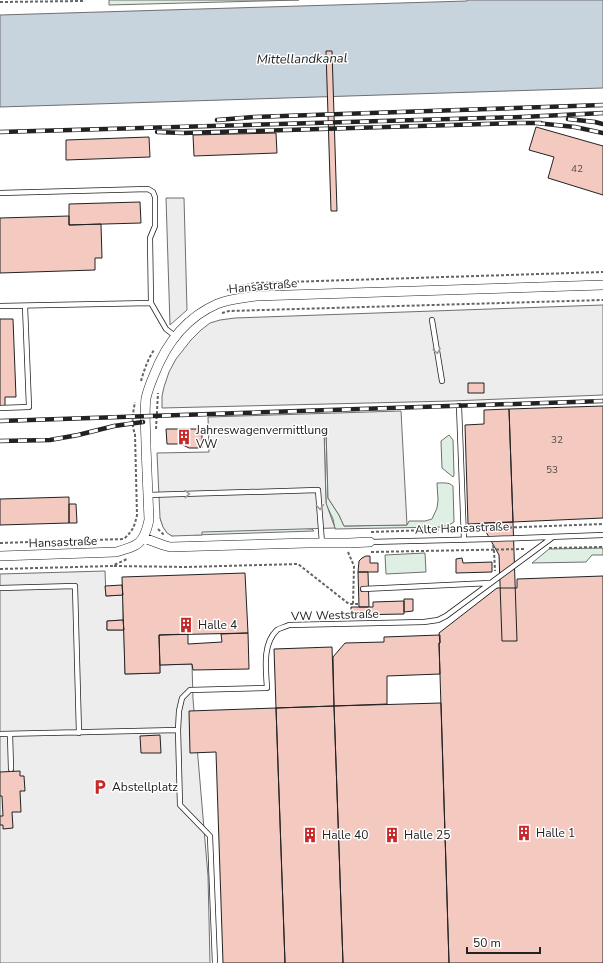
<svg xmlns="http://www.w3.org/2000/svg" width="603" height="963" viewBox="0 0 603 963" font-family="'Nunito Sans',sans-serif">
  <rect width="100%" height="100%" fill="#fff"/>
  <path fill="#e0efe3" stroke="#6f6f6f" d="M109 0H299L109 5Z
    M324 429H326L328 498 339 515 344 526 407 525 409 521H425L432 519 437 508 438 500 437 483C443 483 449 482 453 486L454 522 449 525 442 527 335 529 333 519 326 504Z
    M449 435 453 440 454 475 453 477 442 468 441 441Z
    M160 518 312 529 314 531 194 535 193 528 172 536C164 531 163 527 160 518Z
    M603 548V555H592L586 562 532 563 549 549Z
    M425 553 426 572 386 574 385 555Z"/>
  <path fill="#ededed" stroke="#6f6f6f" d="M184 198 187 310 170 325 166 198Z
    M603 305V395L451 401 162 408V396L164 387 169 372 176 359 191 340 201 330 210 323 220 320 235 318Z
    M401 411 407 525 344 526 339 515 328 498 326 429H324L326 503 335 528 202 532V535L172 536 167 533 163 527 160 518 157 453 209 452 208 417Z
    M105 571 106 596 123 595V620L107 621V630H124L125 674 160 673V665L192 664 193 699 208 876 210 963H0V574Z"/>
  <path fill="#c7d3dd" stroke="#6f6f6f" d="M468 0H603V88L0 107V15L467 1Z"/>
  <path fill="#f3c9c0" stroke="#222" d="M326 51H332L337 211H331Z
    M536 127 603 146V195L548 178 554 157 529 150Z
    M276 133 277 153 194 156 193 135Z
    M149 137 150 157 66 160V140Z
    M140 202 141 223 69 225V204Z
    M69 216V225L101 224 102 258H95V270L0 273V218Z
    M0 319H13L16 397H5V406H0Z
    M468 383H484V393H468Z
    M603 406V518L513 522 509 409Z
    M509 409 513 522 468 524 465 425 484 424V410Z
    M166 429H202V448H189L181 444H167Z
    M69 497V523L0 525V499Z
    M69 504H76L77 523H69Z
    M513 522 517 641H502L499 555 481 523Z
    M366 556H370V563H378V572H358L359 561 362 558Z
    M462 558 463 563 492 562V572L456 573V559Z
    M358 572H368L369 607H359Z
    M245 573 248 633 159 635 160 673 125 674 122 577Z
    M603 576V963H449L439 643H440L439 633 497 588H517V579Z
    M122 585 123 595 106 596 105 586Z
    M404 599H413V611L404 612Z
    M404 601V614L351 615V607H373V602Z
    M123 620 124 630H107V621Z
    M248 633 249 669 193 670 192 664 160 665 159 635 188 634V644L222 642 221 634Z
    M440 635V643H439L440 674 387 676V704L334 706 333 657 345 643 384 642V637Z
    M332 647 334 706 276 708 274 649Z
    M441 703 449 963H343L334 706Z
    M334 706 343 963H285L276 708Z
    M276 708 285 963H223L216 752 190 753 189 711Z
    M160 735 161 753H141L140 736Z
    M20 771V776H24L25 791H20L21 812H12L13 828 3 829V825H0V816H3L2 796H0V772Z"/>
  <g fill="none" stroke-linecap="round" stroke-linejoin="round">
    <defs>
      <path id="service" d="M0 193 148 189 153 192 155 197V226L150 238 151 303
        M0 306 151 303 166 329 175 336
        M432 320 442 381
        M459 406 464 540
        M0 408 29 407 25 306
        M148 495 318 490 322 543
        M370 542 491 539 603 535
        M0 588 75 586 79 733
        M363 589 490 583
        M0 734 178 730
        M10 734 11 769
        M215 963 210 836 180 805 178 730 179 711 182 698 190 690 267 688C266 670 262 644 277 630 280 628 285 627 289 625L424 622 438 620 446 616 553 537"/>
      <path id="minor" d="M144 538 163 545 170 547 307 543H349L370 542
        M0 556 116 552C138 546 144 544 149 520 148 496 147 472 146 447 146 431 144 414 146 398 148 390 151 382 154 375 166 344 185 318 217 304 229 299 242 298 256 296L603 285"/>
    </defs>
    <use href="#service" stroke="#222" stroke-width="6"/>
    <use href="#minor" stroke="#222" stroke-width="10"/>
    <path stroke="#646464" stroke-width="2" stroke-dasharray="3 2" stroke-linecap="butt" d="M0 2 82 1 85 0
      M227 290 234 288 255 283 603 272
      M222 313 229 311 603 300
      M141 381C144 370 148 359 154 350
      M156 429 158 393
      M158 529 164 535
      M469 529 603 524
      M371 532 457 529
      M0 543 124 539C133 530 134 528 137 515L135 434C131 424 133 413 135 402
      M493 545 494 550 495 571
      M549 548 603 547
      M348 552 354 566 353 604
      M371 552 525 549
      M114 566 186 567 298 564 349 604H359
      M0 569 112 566 127 559"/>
    <use href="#service" stroke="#fff" stroke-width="4.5"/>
    <use href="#minor" stroke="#fff" stroke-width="9"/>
    <defs>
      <path id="rail" d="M568 119 595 122 603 124
        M217 120 254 117 603 105
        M536 123 575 127 603 133
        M0 132 522 117 603 113
        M157 132 183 133 519 123H541
        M0 421 603 401
        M0 441 50 440 78 435 114 426 143 422"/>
    </defs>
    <use href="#rail" stroke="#222" stroke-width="4.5"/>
    <use href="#rail" stroke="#fff" stroke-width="3" stroke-dasharray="9" stroke-linecap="butt"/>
  </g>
  <defs><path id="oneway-chevron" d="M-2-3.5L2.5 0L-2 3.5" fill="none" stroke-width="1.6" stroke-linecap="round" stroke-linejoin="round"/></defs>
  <g stroke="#9c9c9c">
    <use href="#oneway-chevron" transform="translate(437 351) rotate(80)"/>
    <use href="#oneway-chevron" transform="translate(187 494) rotate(-2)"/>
    <use href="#oneway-chevron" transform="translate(320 507) rotate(86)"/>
  </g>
  <defs>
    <symbol id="building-bare" viewBox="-9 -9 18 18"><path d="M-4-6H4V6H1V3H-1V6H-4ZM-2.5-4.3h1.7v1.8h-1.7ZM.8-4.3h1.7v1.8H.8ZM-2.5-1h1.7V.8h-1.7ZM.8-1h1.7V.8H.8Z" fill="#c62828" stroke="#fff" stroke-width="2.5" paint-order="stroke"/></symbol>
    <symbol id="parking-bare" viewBox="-9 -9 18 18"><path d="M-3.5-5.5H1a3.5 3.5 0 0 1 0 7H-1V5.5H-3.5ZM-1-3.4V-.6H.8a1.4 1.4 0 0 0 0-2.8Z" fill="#c62828" stroke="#fff" stroke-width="2.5" paint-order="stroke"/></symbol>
  </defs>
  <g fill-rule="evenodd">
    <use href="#building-bare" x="173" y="426" width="22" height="22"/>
    <use href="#building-bare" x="175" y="614" width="22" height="22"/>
    <use href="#parking-bare" x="89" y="776" width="22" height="22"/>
    <use href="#building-bare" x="513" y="822" width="22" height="22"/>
    <use href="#building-bare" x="299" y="824" width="22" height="22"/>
    <use href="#building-bare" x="381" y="824" width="22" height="22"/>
  </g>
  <g text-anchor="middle" stroke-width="3" stroke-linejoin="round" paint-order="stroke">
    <g font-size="10" fill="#564c4a">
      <text x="577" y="172">42</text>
      <text x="557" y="443">32</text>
      <text x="552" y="473">53</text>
    </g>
    <g font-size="12" fill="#222" stroke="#fff">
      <text transform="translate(263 286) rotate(-5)" y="4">Hansastraße</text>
      <text transform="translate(462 528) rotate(-2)" y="4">Alte Hansastraße</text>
      <text transform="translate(63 542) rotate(-2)" y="4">Hansastraße</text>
      <text transform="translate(335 615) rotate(-2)" y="4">VW Weststraße</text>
    </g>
    <g font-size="12" fill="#222" stroke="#fff" text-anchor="start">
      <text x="196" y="434">Jahreswagenvermittlung<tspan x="196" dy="14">VW</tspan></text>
      <text x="198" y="629">Halle 4</text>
      <text x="112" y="791">Abstellplatz</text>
      <text x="536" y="837">Halle 1</text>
      <text x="322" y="839">Halle 40</text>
      <text x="404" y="839">Halle 25</text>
    </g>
    <g font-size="13" font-style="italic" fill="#222" stroke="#fff">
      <text transform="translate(302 58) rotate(-1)" y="5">Mittellandkanal</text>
    </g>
  </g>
  <path d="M467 947v6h73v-6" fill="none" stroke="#222222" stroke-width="2"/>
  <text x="473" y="947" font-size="12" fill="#222222" stroke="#ffffff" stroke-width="3" paint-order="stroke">50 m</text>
</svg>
